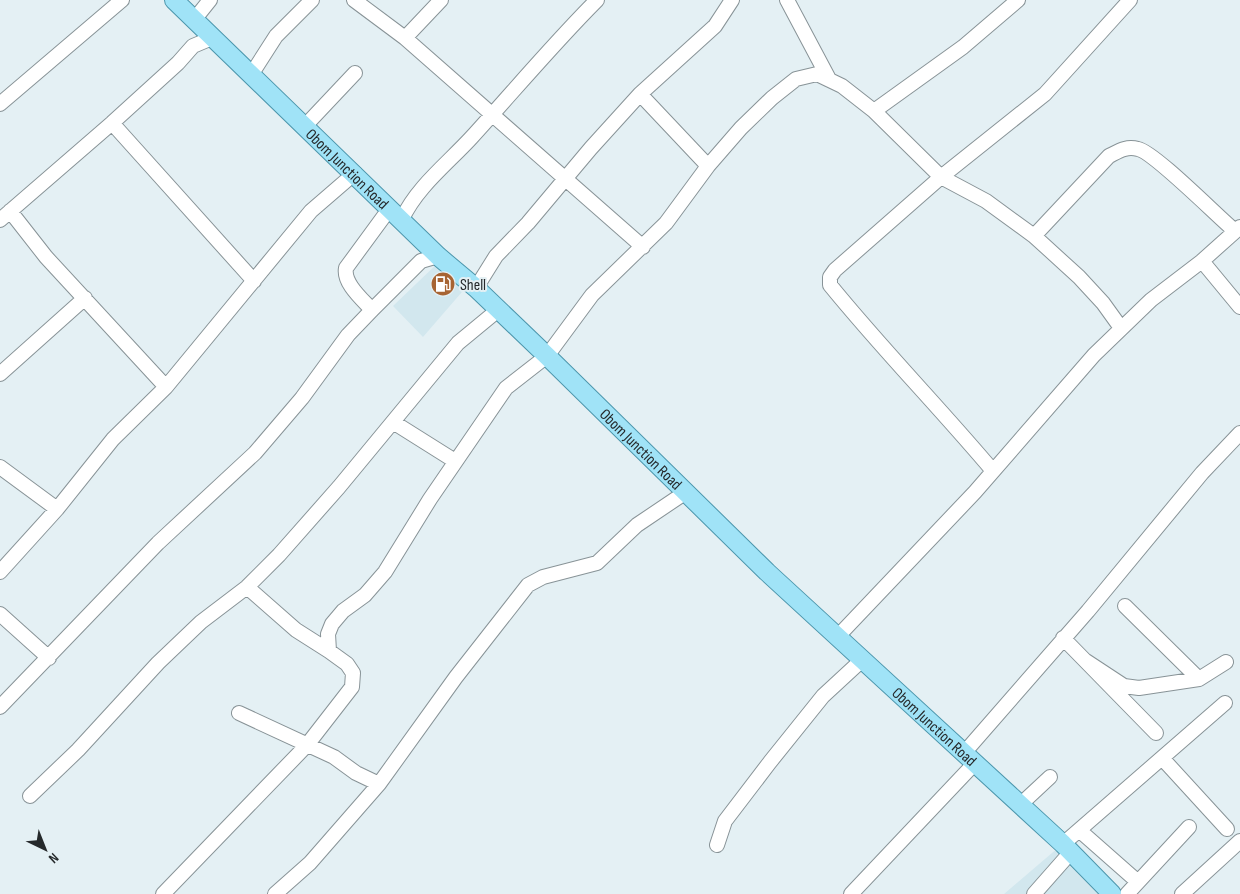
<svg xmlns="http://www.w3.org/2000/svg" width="1240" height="894" viewBox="0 0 1240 894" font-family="'Sofia Sans Condensed',sans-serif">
  <rect width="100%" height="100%" fill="#e4f0f4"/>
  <path fill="#d2e7ee" d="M441 260 468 285 423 337 393 306Z
    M1059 847 1104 894H1004Z"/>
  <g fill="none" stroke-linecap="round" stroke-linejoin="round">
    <defs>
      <path id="minor" d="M354 0 405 38 643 247
        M787 0 829 79
        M194 20 210 0
        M405 38 441 0
        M251 75 276 36 312 0
        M640 94 708 166
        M0 104 122 0
        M874 111 963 47 1018 0
        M112 123 254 281
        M305 126 355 73
        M10 211 46 257 166 387
        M402 219C417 187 447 164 471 138 513 92 553 44 597 0
        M0 220 112 123 178 63 193 46 212 38
        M1034 236 1109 156C1119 151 1126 146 1138 149 1154 152 1218 217 1235 231
        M1202 261 1240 307
        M476 288 496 256 528 223 591 148 640 94 715 26 732 0
        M372 310C362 299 343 283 346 268L390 208
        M0 374 85 298
        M393 422 455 461
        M0 467 57 509
        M993 471C940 408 882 349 830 285V277L835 270 941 177 1045 94 1130 0
        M0 572 57 509 113 439 166 387 311 211 355 173
        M247 587 296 630 329 651
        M1125 606 1199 679
        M0 614 49 658
        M1063 638 1156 733
        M842 642V632L975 492 1094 355 1151 300 1202 261 1240 227
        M1086 661 1124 686 1139 688 1199 679 1226 662
        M0 707 158 543 255 453 302 398 348 335 372 310 421 261 438 256
        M239 713 334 757 356 773 379 784
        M964 753 1088 611 1202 473 1240 433
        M1162 758 1227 829
        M30 796 78 750 158 663 201 622 247 587 279 555 339 487 458 343 498 310
        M1020 805 1050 777
        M1079 830 1138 882
        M1063 844 1225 703
        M717 845 725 821 770 762 823 696 862 660
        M163 894 307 745 352 687 353 673 347 664 329 651 328 634 332 624 343 611 365 595 385 572 430 499 506 388 547 356 592 295 666 223 708 166 741 128 772 98 796 79 817 74 842 86 874 111 941 177 986 201 1034 236 1079 277 1103 303 1121 328
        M275 894 310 863 379 784 456 677 528 585 543 577 597 563 637 525 686 492
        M851 894 975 763
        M1034 894 1071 852
        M1127 894 1189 827
        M1182 894 1240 841"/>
      <g id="major">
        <path id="s1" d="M174 0 438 256 476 288 547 356 767 572 1063 844 1112 894"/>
      </g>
    </defs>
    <use href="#minor" stroke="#889397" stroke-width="16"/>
    <use href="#major" stroke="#4c96ac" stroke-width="20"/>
    <use href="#minor" stroke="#fff" stroke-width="14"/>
    <use href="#major" stroke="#a0e3f7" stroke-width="18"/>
  </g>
  <defs>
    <symbol id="fuel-disc" viewBox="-11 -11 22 22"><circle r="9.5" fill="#a76433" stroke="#e4f0f4"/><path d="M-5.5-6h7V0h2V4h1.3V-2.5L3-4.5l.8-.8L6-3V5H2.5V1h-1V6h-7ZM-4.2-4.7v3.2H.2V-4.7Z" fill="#fff"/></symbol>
  </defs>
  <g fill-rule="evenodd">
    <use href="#fuel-disc" x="429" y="270" width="28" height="28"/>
  </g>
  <g text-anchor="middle" stroke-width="4" stroke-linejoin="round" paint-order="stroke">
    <g font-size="16" fill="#25292b" stroke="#e4f0f4">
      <text dy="6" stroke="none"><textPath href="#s1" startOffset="242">Obom Junction Road</textPath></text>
      <text dy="6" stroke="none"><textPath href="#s1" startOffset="648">Obom Junction Road</textPath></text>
      <text dy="6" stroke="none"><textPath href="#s1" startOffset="1052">Obom Junction Road</textPath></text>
    </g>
    <g font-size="16" fill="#25292b" stroke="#e4f0f4" text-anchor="start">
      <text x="460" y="290">Shell</text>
    </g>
  </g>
  <g transform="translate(45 849) rotate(137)" stroke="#e4f0f4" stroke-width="4" paint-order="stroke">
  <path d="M0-4L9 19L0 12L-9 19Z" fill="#25292b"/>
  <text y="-8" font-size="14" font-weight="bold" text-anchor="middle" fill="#25292b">N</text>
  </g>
</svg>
